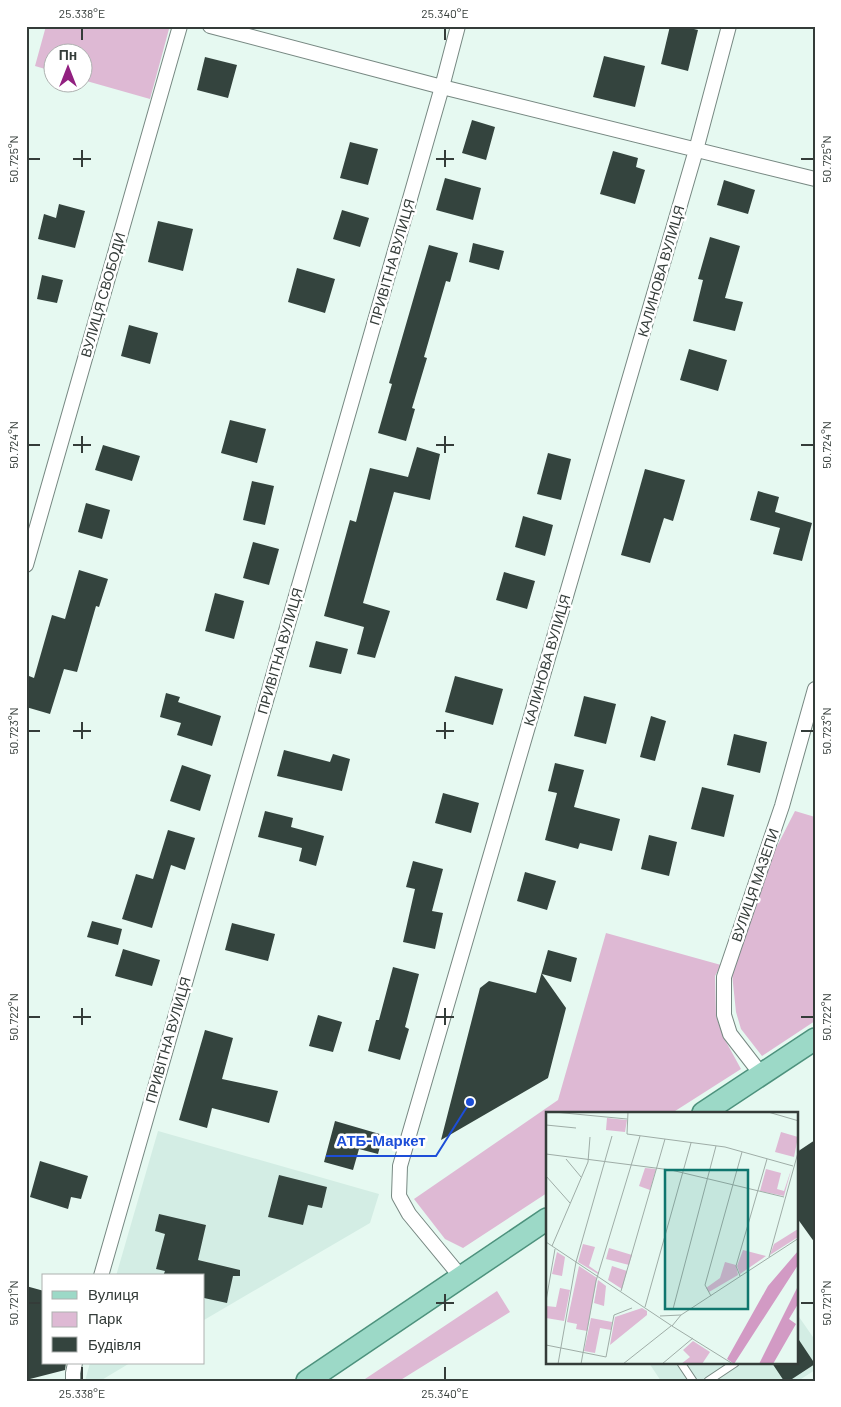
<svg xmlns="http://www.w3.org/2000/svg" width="841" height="1407" viewBox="0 0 841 1407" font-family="Barlow,sans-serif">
  <rect width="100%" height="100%" fill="#e6f9f1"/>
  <path fill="#d3ede4" d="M158 1131 379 1194 370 1223 204 1320V1276H116Z
    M797 1314 815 1340V1370L798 1381H661L649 1363H797Z
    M90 1363H130L100 1381H85Z"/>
  <path fill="#deb9d4" d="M46 26H153L169 29 150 99 83 80 82 52H52V71L35 66Z
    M795 811 815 817V1021L762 1056 741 1029 736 1012 732 974 771 858Z
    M606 933 721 965 715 976 716 1016 724 1038 741 1069 672 1113H547V1193L463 1248 445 1239 414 1199 558 1100Z
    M497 1291 510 1312 399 1381H362Z"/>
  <path fill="#34443e" d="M670 26H682L698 30 688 71 661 64Z
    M604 56 645 66 635 107 593 97Z
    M205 57 237 65 228 98 197 90Z
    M472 120 495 127 486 160 462 153Z
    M350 142 378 149 368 185 340 178Z
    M613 151 638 158 636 167 645 170 635 204 600 194Z
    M445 178 481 188 473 220 436 210Z
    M724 180 755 190 748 214 717 205Z
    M59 204 85 211 75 248 38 239 44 214 56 218Z
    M342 210 369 218 360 247 333 239Z
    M158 221 193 229 183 271 148 262Z
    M710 237 740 246 725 298 743 302 735 331 693 321 703 280 698 279Z
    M473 243 504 251 499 270 469 262Z
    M429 245 458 253 450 282 446 281 424 357 427 358 412 408 415 409 406 441 378 433 392 384 389 383Z
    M297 268 335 279 325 313 288 302Z
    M42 275 63 280 57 303 37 299Z
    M129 325 158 333 150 364 121 356Z
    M689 349 727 360 718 391 680 380Z
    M230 420 266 429 257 463 221 453Z
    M103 445 140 456 132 481 95 470Z
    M417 447 440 454 430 500 394 492 363 603 390 611 375 658 357 654 364 627 324 616 350 520 356 522 370 468 408 477Z
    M548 453 571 459 561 500 537 494Z
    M645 469 685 480 673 521 664 518 650 563 621 555Z
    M252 481 274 486 265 525 243 520Z
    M758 491 779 497 775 512 812 523 802 561 773 554 780 528 750 520Z
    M86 503 110 510 102 539 78 532Z
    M523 516 553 525 545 556 515 547Z
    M253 542 279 549 269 585 243 578Z
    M79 570 108 579 99 607 96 606 77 672 64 669 50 714 26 707V686L29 676 34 678 52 615 65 619Z
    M504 572 535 581 527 609 496 600Z
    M215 593 244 601 234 639 205 631Z
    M316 641 348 649 341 674 309 667Z
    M455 676 503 689 493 725 445 712Z
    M166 693 180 697 178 702 221 716 212 746 177 735 181 723 160 717Z
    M584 696 616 704 606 744 574 736Z
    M651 716 666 721 655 761 640 757Z
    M734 734 767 742 760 773 727 765Z
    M284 750 330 762 333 754 350 759 342 791 277 776Z
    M555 763 584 770 574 807 620 819 612 851 580 843 578 849 545 840 557 793 548 791Z
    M182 765 211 775 200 811 170 801Z
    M702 787 734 795 724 837 691 829Z
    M443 793 479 803 471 833 435 823Z
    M265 811 293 818 291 827 324 836 316 866 299 861 302 848 258 837Z
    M168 830 195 838 185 870 171 865 152 928 122 919 136 874 153 879Z
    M649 835 677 842 669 876 641 869Z
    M413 861 443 869 432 911 443 913 435 949 403 942 415 889 406 887Z
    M525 872 556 881 547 910 517 901Z
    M92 921 122 929 118 945 87 937Z
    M232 923 275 934 268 961 225 950Z
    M123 949 160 960 152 986 115 976Z
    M548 950 577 958 571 982 542 974 566 1008 548 1078 441 1140 480 988 489 981 536 993Z
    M393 967 419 974 405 1027 409 1029 400 1060 368 1051 376 1020H379Z
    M318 1015 342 1022 333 1052 309 1046Z
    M205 1030 233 1038 222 1079 278 1091 269 1123 212 1108 207 1128 179 1120Z
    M335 1121 383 1135 378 1154 359 1149 353 1170 324 1162Z
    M815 1140V1243L797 1218V1152Z
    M40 1161 88 1176 81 1199 71 1197 68 1209 30 1197Z
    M279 1175 327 1187 322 1208 308 1205 303 1225 268 1217Z
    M159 1214 206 1225 198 1260 240 1270V1276H233L227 1303 204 1298V1276H163L165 1271 156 1269 165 1234 155 1231Z
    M26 1286 44 1291V1363H66L65 1370 26 1380Z
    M797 1337 815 1364 789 1381H784L772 1363H797Z"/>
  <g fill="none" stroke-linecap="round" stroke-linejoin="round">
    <defs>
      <path id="lane" d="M681 1363 693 1381
        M708 1381 735 1363"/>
      <path id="street" d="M210 26 442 87 815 179
        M26 565 180 26
        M761 1074 730 1034 724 1015V977L782 806 815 689
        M101 1276 442 87 458 26
        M461 1277 409 1214 399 1196 400 1166 696 150 729 26
        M73 1381V1373L75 1363"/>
      <path id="primary" d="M703 1113 815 1039
        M307 1381 547 1219"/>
    </defs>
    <use href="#lane" stroke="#778882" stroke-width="9"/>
    <use href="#street" stroke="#778882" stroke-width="16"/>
    <use href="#primary" stroke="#4d927d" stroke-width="24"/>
    <use href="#lane" stroke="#fff" stroke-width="7"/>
    <use href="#street" stroke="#fff" stroke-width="14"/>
    <use href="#primary" stroke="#9cd9c7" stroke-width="21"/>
  </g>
  <path fill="none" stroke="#343c39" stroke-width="2" d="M82 28V40M445 28V40M82 150V167M445 150V167M28 159H40M73 159H91M436 159H454M801 159H814M82 436V453M445 436V453M28 445H40M73 445H91M436 445H454M801 445H814M82 722V739M445 722V739M28 731H40M73 731H91M436 731H454M801 731H814M82 1008V1025M445 1008V1025M28 1017H40M73 1017H91M436 1017H454M801 1017H814M445 1294V1311M28 1303H40M436 1303H454M801 1303H814M82 1367V1380M445 1367V1380"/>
  <g text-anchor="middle" stroke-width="5" stroke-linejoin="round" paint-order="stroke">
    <g font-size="14" fill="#343c39" stroke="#fff">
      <text transform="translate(392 262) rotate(-74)" y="5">ПРИВІТНА ВУЛИЦЯ</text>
      <text transform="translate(661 271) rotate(-74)" y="5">КАЛИНОВА ВУЛИЦЯ</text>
      <text transform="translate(103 295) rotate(-74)" y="5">ВУЛИЦЯ СВОБОДИ</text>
      <text transform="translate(280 651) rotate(-74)" y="5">ПРИВІТНА ВУЛИЦЯ</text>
      <text transform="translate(547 660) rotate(-74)" y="5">КАЛИНОВА ВУЛИЦЯ</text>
      <text transform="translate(755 885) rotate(-71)" y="5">ВУЛИЦЯ МАЗЕПИ</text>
      <text transform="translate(168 1040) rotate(-74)" y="5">ПРИВІТНА ВУЛИЦЯ</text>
    </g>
  </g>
  <g transform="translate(546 1112)">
    <rect width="252" height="252" fill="#e6f9f1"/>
    <path d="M61 6 81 8 79 20 60 18ZM235 20 252 25 248 45 229 40ZM246 55 238 84 214 79 220 57 235 61 231 77 238 79ZM99 56 110 57 104 78 93 74ZM252 117V125L224 143 228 132ZM37 132 49 135 43 154 53 161 52 162 32 150ZM63 136 86 143 83 153 60 147ZM197 138 220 144 194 162 191 154ZM11 140 19 145 16 164 6 162ZM179 150 190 153 192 163 163 180 160 176 174 166ZM33 154 51 166 41 219 30 217 31 212 21 210ZM66 154 81 159 76 177 62 168ZM52 168 60 174 58 194 48 191ZM14 176 24 178 18 209 0 206V194L10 195ZM96 196 101 199V203L64 233 69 205ZM45 206 66 210 65 218 54 216 49 241 38 239ZM147 229 164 240 156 252H135L144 245 137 238Z" fill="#deb9d4"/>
    <path d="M252 139V153L188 252 181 247 222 174ZM252 174V192L243 207 250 212 227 252H213Z" fill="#d29ac4"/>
    <path fill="none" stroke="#9fada7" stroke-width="1" d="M8 0 81 7M82 0 81 22 179 35 247 54M222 0 253 9M0 13 30 16M0 42 125 58 238 85M20 47 35 65M0 64 24 91M0 130 126 214 135 203 253 126M6 134 42 50 44 25M223 145 253 37M194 164 190 154 221 47M75 179 119 27M165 184 159 173 196 40M0 189 9 137M99 195 145 31M127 197 170 34M114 204 135 203M126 214 187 252M0 233 60 245 68 203 86 196M12 252 30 150 66 24M35 252 50 169 94 24M77 252 125 214M116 252 147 226"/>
    <path fill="#0f766e" fill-opacity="0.15" stroke="#0f766e" stroke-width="2.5" d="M119 58H202V197H119Z"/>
    <rect width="252" height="252" fill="none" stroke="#343c39" stroke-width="2.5"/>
  </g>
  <path fill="none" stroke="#1d4ed8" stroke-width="2" d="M470 1102L436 1156H326"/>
  <circle fill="#1d4ed8" stroke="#fff" stroke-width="2" cx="470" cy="1102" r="5"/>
  <g font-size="15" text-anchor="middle" font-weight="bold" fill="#1d4ed8" stroke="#fff" stroke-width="5" stroke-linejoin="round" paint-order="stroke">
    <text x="381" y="1146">АТБ-Маркет</text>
  </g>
  <rect width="841" height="1407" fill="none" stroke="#ffffff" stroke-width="55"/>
  <rect x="42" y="1274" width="162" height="90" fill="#ffffff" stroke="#aeb1b0"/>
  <rect x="52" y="1291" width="25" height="8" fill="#9cd9c7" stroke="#aeb1b0"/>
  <text x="88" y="1300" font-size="15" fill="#343c39">Вулиця</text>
  <rect x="52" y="1312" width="25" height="15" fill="#deb9d4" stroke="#aeb1b0"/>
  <text x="88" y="1324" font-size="15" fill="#343c39">Парк</text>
  <rect x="52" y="1337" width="25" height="15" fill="#34443e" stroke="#aeb1b0"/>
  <text x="88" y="1350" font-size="15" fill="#343c39">Будівля</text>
  <g transform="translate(68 68)"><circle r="24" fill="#ffffff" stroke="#aeb1b0"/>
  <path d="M0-4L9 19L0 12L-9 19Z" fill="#922080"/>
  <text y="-8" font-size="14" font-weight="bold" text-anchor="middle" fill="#343c39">Пн</text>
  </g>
  <rect x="28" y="28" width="786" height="1352" fill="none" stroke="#343c39" stroke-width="2"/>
  <g font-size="12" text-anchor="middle" fill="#343c39">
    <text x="82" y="18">25.338°E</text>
    <text x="445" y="18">25.340°E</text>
    <text transform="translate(14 159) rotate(-90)" y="4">50.725°N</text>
    <text transform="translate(827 159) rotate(-90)" y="4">50.725°N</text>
    <text transform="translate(14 445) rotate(-90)" y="4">50.724°N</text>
    <text transform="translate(827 445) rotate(-90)" y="4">50.724°N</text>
    <text transform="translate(14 731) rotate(-90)" y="4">50.723°N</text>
    <text transform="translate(827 731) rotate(-90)" y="4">50.723°N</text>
    <text transform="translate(14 1017) rotate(-90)" y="4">50.722°N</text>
    <text transform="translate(827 1017) rotate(-90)" y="4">50.722°N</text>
    <text transform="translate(14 1303) rotate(-90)" y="4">50.721°N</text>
    <text transform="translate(827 1303) rotate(-90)" y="4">50.721°N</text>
    <text x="82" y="1398">25.338°E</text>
    <text x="445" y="1398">25.340°E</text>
  </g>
</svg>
